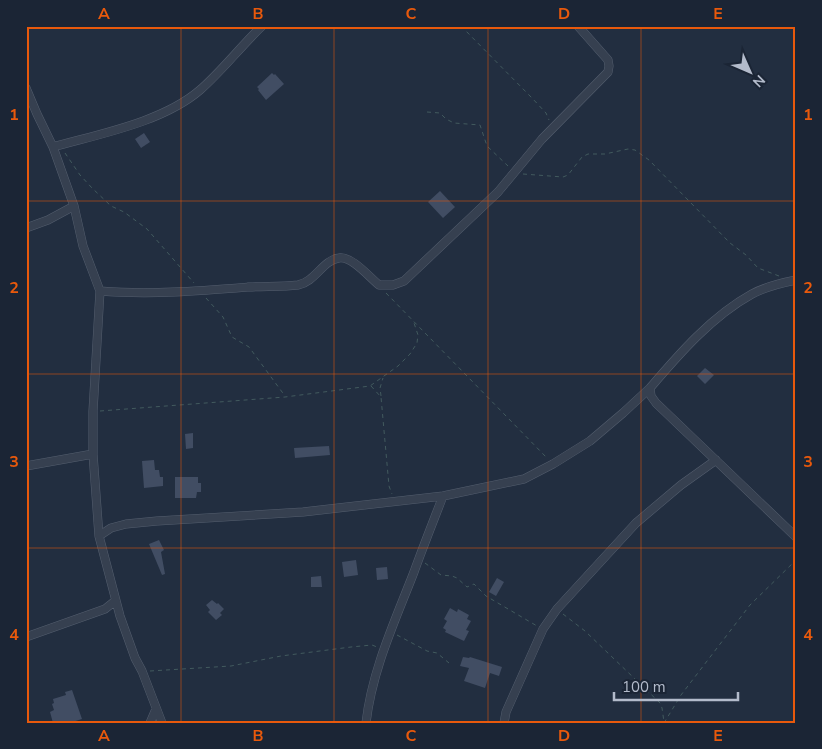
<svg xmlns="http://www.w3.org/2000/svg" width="822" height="749" viewBox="0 0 822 749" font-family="'Nunito Sans',sans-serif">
  <rect width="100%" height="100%" fill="#222e40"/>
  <path fill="#414d63" d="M272 73 274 75 275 74 284 84 266 100 258 90 259 89 257 87Z
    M144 133 150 142 141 148 135 139Z
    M440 191 455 207 443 218 428 202Z
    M705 368 714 375 705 384 697 376Z
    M193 433V448L186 449 185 434Z
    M329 446 330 455 295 458 294 448Z
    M154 460 155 470H159L160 477H163V486L144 488 142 461Z
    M175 477H198V483H201V492H197L196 498H175Z
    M159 540 164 550 161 552 165 574 162 575 149 544Z
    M356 560 358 575 344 577 342 562Z
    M387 567 388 579 377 580 376 568Z
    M321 576 322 587H311V577Z
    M497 578 504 582 496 596 489 592Z
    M212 600 217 604 218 603 224 609 220 613 222 615 216 620 208 612 210 610 206 605Z
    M450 608 457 612 458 609 469 615 467 619 471 621 466 630 469 631 464 641 445 632 446 630 443 628 447 621 444 619Z
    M463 657 469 658 470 657 502 667 499 676 490 673 485 688 464 681 469 668 460 666Z
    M72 690 82 719 69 723H53L50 712 54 710 52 704 54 703 53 699 66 695 65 692Z"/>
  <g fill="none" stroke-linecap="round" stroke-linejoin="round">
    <defs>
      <path id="street" d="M26 88 37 114 53 147 74 206 83 246 100 291 93 411V454L99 536 120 616 135 658 142 671 162 723
        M53 147C99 134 163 122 200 90 221 72 241 46 262 26
        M26 228 48 220 74 206
        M796 280C781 283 765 287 752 294 712 316 679 354 650 388L651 396 656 403 796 537
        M100 291C150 295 199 291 249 287 265 286 282 287 298 285 315 282 323 260 339 258 352 256 369 277 379 285H393L404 281 498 192 542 139 608 72 609 66 608 60 578 26
        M26 466 93 454
        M99 536 111 528 126 524 157 521 303 512 443 496 524 479 553 464 590 441 623 413 650 388
        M26 637 105 609 115 601
        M150 723 156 709
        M366 723C372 670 395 621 414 572 423 547 433 522 443 496
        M504 723 506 712 543 629 557 609 636 523 681 485 716 460"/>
    </defs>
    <use href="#street" stroke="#545e6e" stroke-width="9"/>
    <path stroke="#425a5e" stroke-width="1" stroke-dasharray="4 4" stroke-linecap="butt" d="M461 26 532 98 546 113 549 120
      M427 112 440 113 446 119 454 123 480 125 487 146 508 166
      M65 153 80 175 92 188 111 206 124 212 147 229 194 283
      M523 174 563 177 568 175 582 157 588 154H605L628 149 635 150 649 160 730 243 746 255 758 268 779 276
      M386 293 547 458
      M206 298 223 317 232 337 249 347 285 396
      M371 386 381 397 389 486 392 494
      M381 396 380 388 383 378
      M100 411 285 397 370 386 398 366 410 354 417 343 418 335 413 320
      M425 563 441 575 452 576 457 578 467 587 474 584 486 596 537 626
      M563 614 585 631 660 703 662 708 664 722
      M397 635 427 651 437 653 449 663
      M150 671 231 666 281 656 351 647 372 645 377 647
      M664 723 681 695 750 605 796 560"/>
    <use href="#street" stroke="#364050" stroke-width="8"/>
  </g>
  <path fill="none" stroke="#e8590c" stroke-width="1" stroke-opacity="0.55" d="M181 26V723M334 26V723M488 26V723M641 26V723M26 201H796M26 374H796M26 548H796"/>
  <rect width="822" height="749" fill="none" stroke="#1b2535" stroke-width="55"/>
  <g transform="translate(750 72) rotate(135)" stroke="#1b2535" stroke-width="4" paint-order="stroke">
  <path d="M0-4L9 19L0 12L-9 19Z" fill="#b3bbcb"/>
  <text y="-8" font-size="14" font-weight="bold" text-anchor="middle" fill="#b3bbcb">N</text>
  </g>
  <path d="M614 692v8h124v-8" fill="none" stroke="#b3bbcb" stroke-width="2.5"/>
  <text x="622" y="692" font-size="15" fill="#b3bbcb" stroke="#1b2535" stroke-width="4" paint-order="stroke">100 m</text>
  <rect x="28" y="28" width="766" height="694" fill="none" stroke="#e8590c" stroke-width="2"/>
  <g font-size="16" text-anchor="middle" font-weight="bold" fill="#e8590c">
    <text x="104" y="19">A</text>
    <text x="258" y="19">B</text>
    <text x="411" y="19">C</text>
    <text x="564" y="19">D</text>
    <text x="718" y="19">E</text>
    <text x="14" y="120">1</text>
    <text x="808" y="120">1</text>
    <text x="14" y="293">2</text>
    <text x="808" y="293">2</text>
    <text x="14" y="467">3</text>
    <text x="808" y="467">3</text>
    <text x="14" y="640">4</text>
    <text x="808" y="640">4</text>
    <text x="104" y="741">A</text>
    <text x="258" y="741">B</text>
    <text x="411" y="741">C</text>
    <text x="564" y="741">D</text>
    <text x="718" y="741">E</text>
  </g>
</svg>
